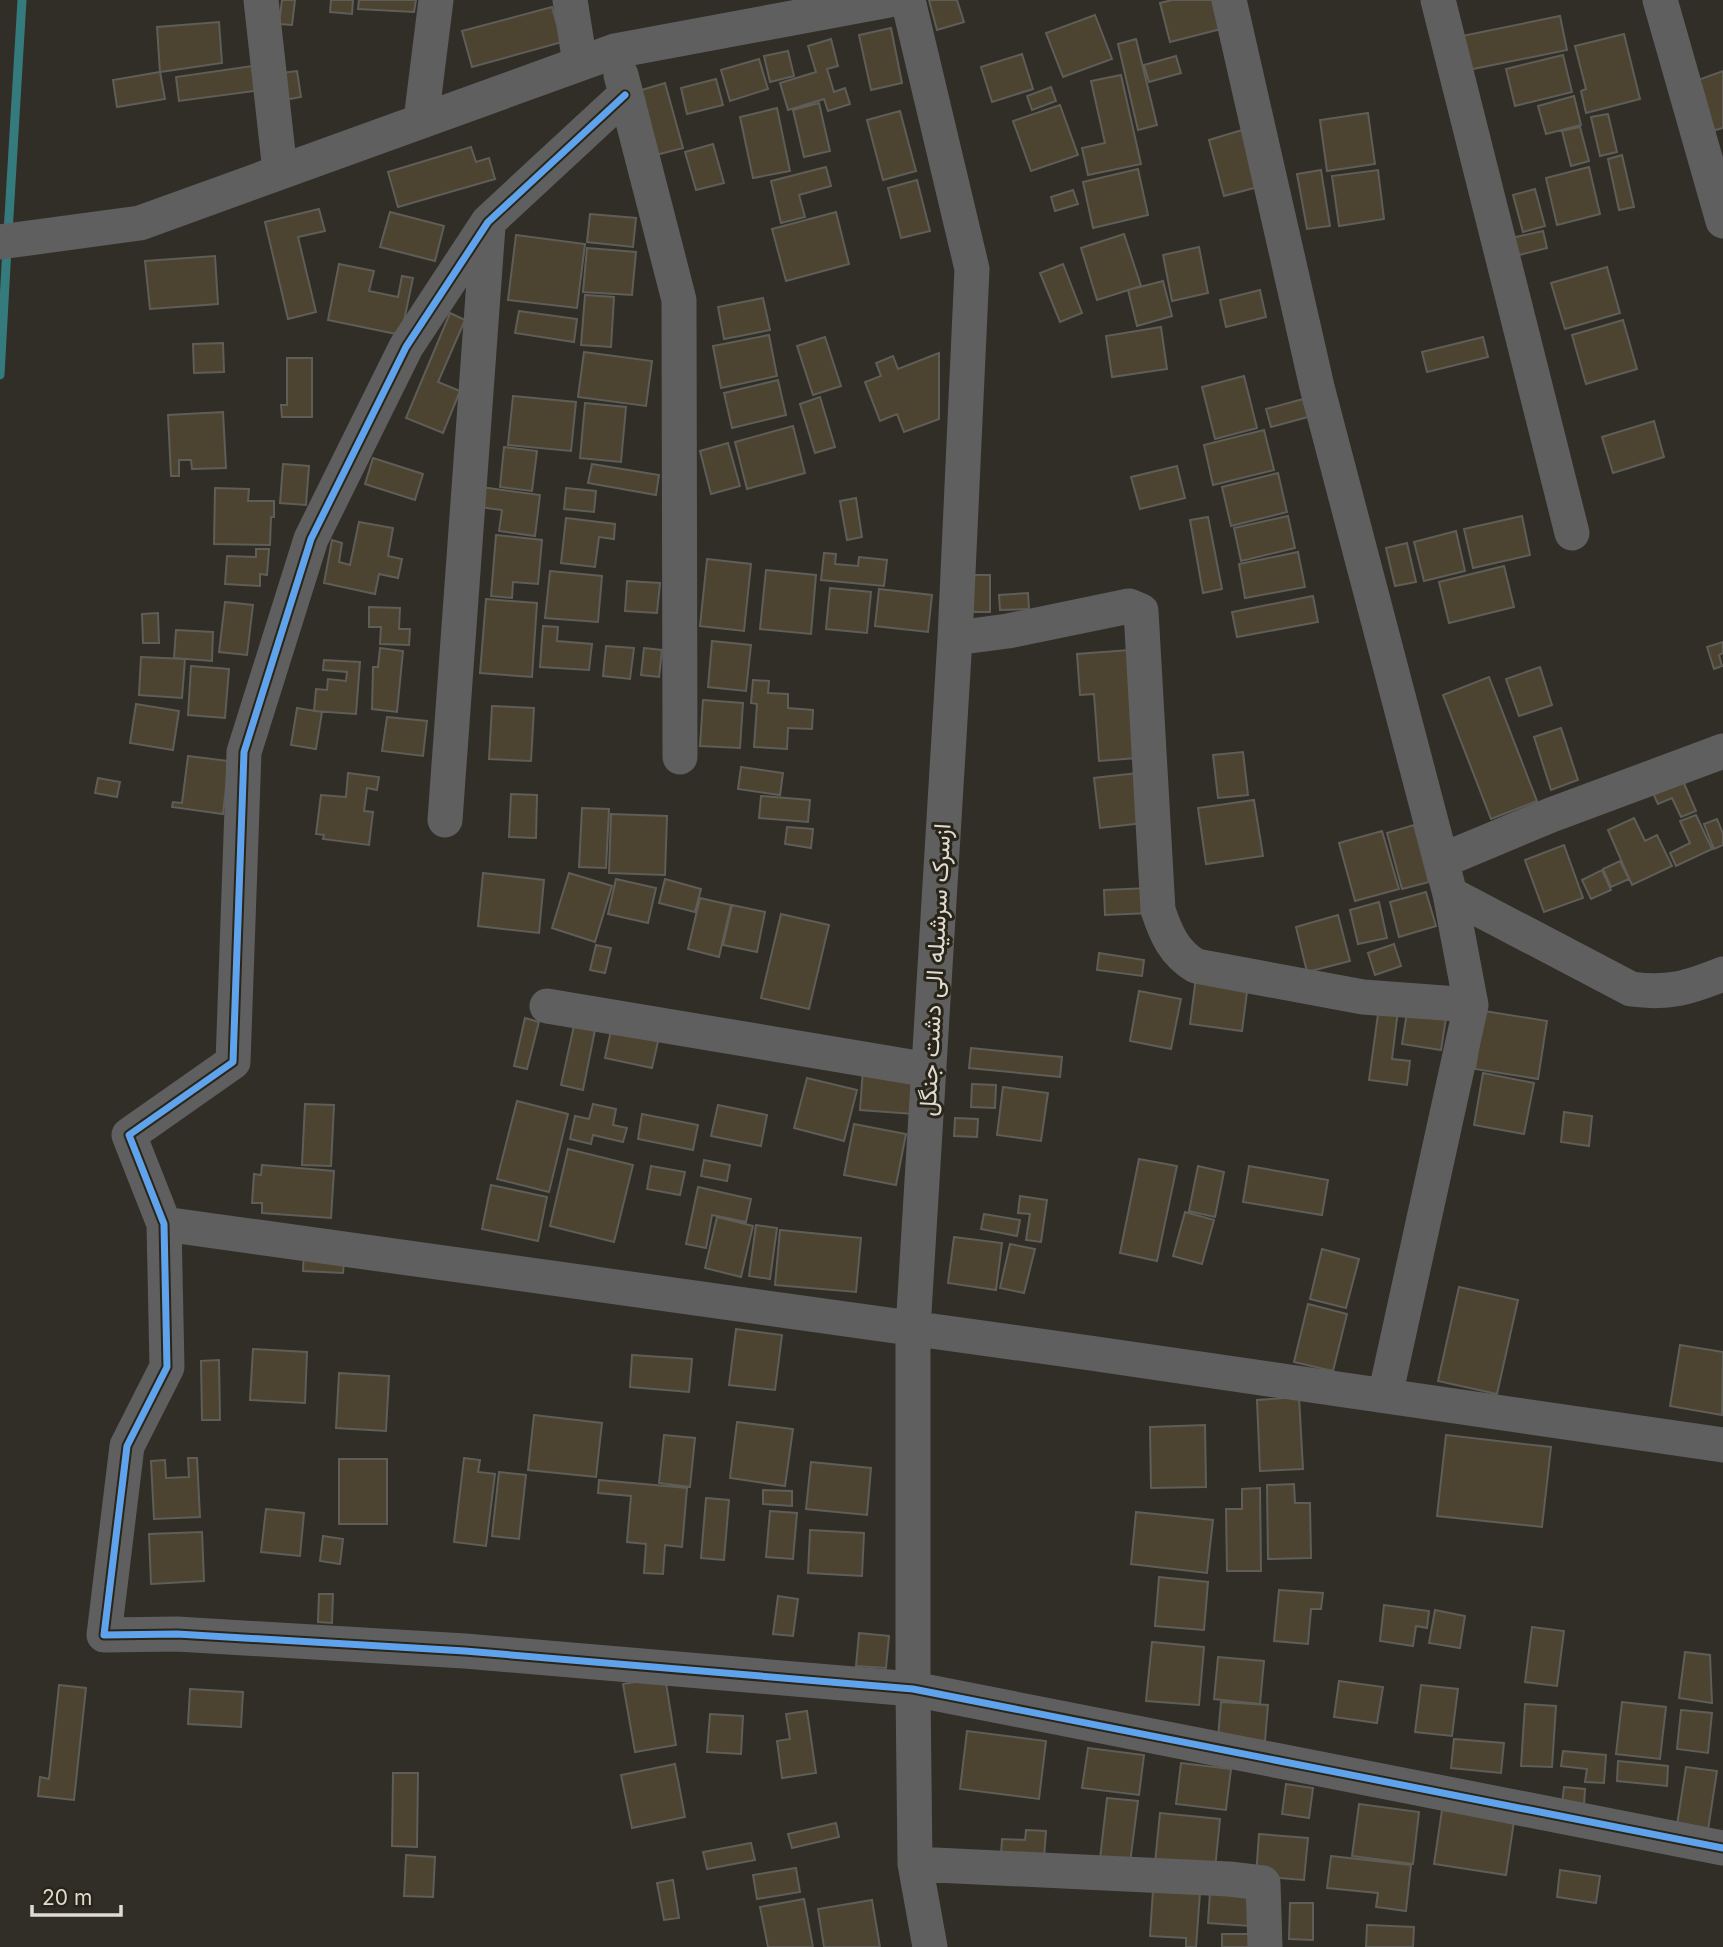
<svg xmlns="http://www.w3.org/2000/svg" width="1723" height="1947" viewBox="0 0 1723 1947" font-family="Inter,Vazirmatn,sans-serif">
  <rect width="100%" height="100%" fill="#302e27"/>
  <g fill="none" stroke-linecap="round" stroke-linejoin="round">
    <path stroke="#357b7e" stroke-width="9" d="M8 233 22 0
      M0 375 7 247"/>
  </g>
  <path fill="#4c4431" stroke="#5f5d57" stroke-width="2" d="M282 0H295L292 25 279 24Z
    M331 0H353L352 14 330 12Z
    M359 0H416L414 12 358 9Z
    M929 0H957L964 22 937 30Z
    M1172 0H1214L1221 29 1170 42 1160 3Z
    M552 7 562 42 472 67 462 31Z
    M1095 15 1112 59 1063 77 1046 33Z
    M1560 16 1567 50 1468 70 1462 36Z
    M219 22 222 63 160 72 157 27Z
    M891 28 902 83 871 90 859 35Z
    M1624 34 1640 99 1586 113 1581 91 1586 89 1575 46Z
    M831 39 838 66 827 69 834 92 845 88 850 104 828 111 824 99 788 110 780 83 816 72 808 46Z
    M1136 39 1157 125 1138 130 1118 44Z
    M788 51 794 76 770 82 764 56Z
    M1022 54 1033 89 992 102 981 67Z
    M1563 55 1572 92 1515 106 1506 69Z
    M1176 56 1181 73 1149 82 1144 65Z
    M759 59 768 89 730 101 721 70Z
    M259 65 262 90 179 101 176 77Z
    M297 71 301 97 284 100 280 73Z
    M1723 71V128L1712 131 1695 81Z
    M160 72 165 99 117 107 113 80Z
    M1121 75 1141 164 1088 175 1082 148 1105 143 1091 81Z
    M716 79 723 105 687 114 681 88Z
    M665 83 683 148 652 156 635 92Z
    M1051 87 1056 101 1032 110 1027 96Z
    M1574 96 1581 125 1546 134 1538 106Z
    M819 103 830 151 804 157 793 110Z
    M1060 105 1078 155 1031 171 1013 121Z
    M777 108 790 171 753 178 740 117Z
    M900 111 916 171 883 180 867 120Z
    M1368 113 1375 164 1327 171 1320 120Z
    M1608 114 1617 152 1600 156 1591 117Z
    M1580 127 1589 161 1571 166 1562 131Z
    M1242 130 1258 187 1224 196 1209 140Z
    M713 144 724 183 696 190 685 152Z
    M471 147 476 162 489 158 495 179 398 207 388 172Z
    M1622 155 1634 207 1619 210 1608 159Z
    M826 167 831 186 799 195 805 217 781 223 771 181Z
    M1589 167 1600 214 1557 225 1546 178Z
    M1138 169 1148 215 1093 228 1083 182Z
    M1321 170 1330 226 1307 229 1297 174Z
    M1378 170 1384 219 1339 226 1332 176Z
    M917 180 930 231 901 238 888 188Z
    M1535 189 1545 226 1523 232 1513 195Z
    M1073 190 1078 204 1055 211 1051 197Z
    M319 209 325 231 298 237 316 312 288 319 265 222Z
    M390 212 444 226 435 261 380 247Z
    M836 212 849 264 786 281 772 229Z
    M590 214 636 218 633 247 587 242Z
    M1543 231 1547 248 1515 256 1511 238Z
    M1124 234 1141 286 1097 300 1081 248Z
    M516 235 585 244 577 308 508 300Z
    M1199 247 1208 293 1172 301 1163 255Z
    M587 248 636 252 632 295 583 292Z
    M215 256 218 304 150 309 145 261Z
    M339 264 374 271 369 291 398 297 402 276 413 278 401 335 328 320Z
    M1063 264 1082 313 1060 322 1040 273Z
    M1607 267 1620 313 1565 329 1551 283Z
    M1163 281 1172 316 1137 326 1128 290Z
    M1260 290 1266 317 1226 327 1220 300Z
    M585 295 614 297 611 347 581 345Z
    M763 298 770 330 724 339 718 307Z
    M519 311 577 319 574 342 515 333Z
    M450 313 465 320 438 382 460 391 443 433 406 418Z
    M1623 320 1637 369 1586 384 1572 335Z
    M1161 327 1167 369 1112 377 1106 336Z
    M769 335 777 376 721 388 713 346Z
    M825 337 841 386 813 395 797 346Z
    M1483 337 1488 357 1427 372 1422 352Z
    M223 343 224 372 194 373 193 344Z
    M584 352 652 361 646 406 578 397Z
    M939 353V419L904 432 897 414 880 421 865 382 881 376 876 363 893 356 898 369Z
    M287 358H312V417H282L281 405H287Z
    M1244 376 1257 428 1215 439 1202 387Z
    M778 380 786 415 732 428 724 393Z
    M513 396 576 402 571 451 508 445Z
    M820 397 835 447 815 453 800 404Z
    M1303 399 1308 417 1271 427 1266 409Z
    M585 403 626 407 621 462 580 458Z
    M223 412 226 468 192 469 191 460H179V476H171L168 415Z
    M1654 421 1664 457 1613 473 1602 437Z
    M793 426 805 473 747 489 735 442Z
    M1264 430 1274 470 1213 485 1204 445Z
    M728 443 740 486 711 494 700 451Z
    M504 447 537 451 532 491 500 487Z
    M373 458 423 474 415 500 365 484Z
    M283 464 309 466 306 505 280 503Z
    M592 464 659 475 656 495 588 483Z
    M1177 466 1185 498 1140 509 1131 477Z
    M1278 473 1287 512 1231 526 1222 487Z
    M481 487 540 495 535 536 499 531 502 510 479 507Z
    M215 488 249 489 248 501H274V517H271L270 545 214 544Z
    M566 488 596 491 594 512 564 509Z
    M856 498 862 537 847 540 840 501Z
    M1288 516 1295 548 1241 561 1234 528Z
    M1522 516 1530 555 1473 568 1464 529Z
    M1208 517 1222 589 1203 593 1190 520Z
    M566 518 615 524 614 539 599 537 595 567 561 563Z
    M359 522 393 528 388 556 402 559 398 578 379 574 375 594 324 583 332 540 342 543 339 562 350 565Z
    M1456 531 1465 571 1424 581 1414 542Z
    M496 535 542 540 538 584 513 582 512 598 491 596Z
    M1407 543 1416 582 1395 586 1386 548Z
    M256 549H269L267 575 260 574V586L225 584 227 556 256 557Z
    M1298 552 1305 587 1245 598 1239 564Z
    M824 553 836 554 835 564 858 566 859 557 887 560 884 586 821 580Z
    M707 559 751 564 744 631 700 626Z
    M1504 566 1514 607 1449 623 1439 582Z
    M766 570 816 575 811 634 760 629Z
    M550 571 602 576 598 622 545 618Z
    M973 575H990V612H973Z
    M627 581 660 583 657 613 625 611Z
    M830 588 871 592 867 633 826 629Z
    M879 589 932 595 928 632 875 626Z
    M1028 593 1029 609 1000 610 999 595Z
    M1313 596 1318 622 1237 637 1232 612Z
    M486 599 537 603 532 677 480 673Z
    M225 602 253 605 247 655 219 652Z
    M369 607 400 608 399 629H410L409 645 380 644 381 627H369Z
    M158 613 159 643H143L142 614Z
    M543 626 558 627 557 641 592 644 589 670 540 667Z
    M176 630 213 632 212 661 174 658Z
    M712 641 751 645 746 691 708 687Z
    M1723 642V653L1719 655 1722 666 1714 669 1707 647Z
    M606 646 634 648 630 679 603 676Z
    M380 648 403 651 397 712 372 709 373 667H378Z
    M644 648 662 650 659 677 641 675Z
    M1129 650 1137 758 1099 761 1094 694 1080 695 1077 654Z
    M141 657 185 659 182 698 139 695Z
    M324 660 360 662 356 714 314 711 316 689 327 690 328 679 346 681 347 672 323 670Z
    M191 666 229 669 225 718 188 715Z
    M1540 667 1552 705 1519 716 1506 679Z
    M1489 677 1537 801 1491 819 1443 695Z
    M753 680 769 681 768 693 788 694V708L813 710 812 729 788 728 787 749 754 747 757 704 751 703Z
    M703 700 743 703 740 748 700 746Z
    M136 704 179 711 173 750 130 743Z
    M492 706 534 708 531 761 489 759Z
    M297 708 322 712 316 749 291 745Z
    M387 717 427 721 423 756 382 751Z
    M1561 728 1578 780 1551 790 1534 737Z
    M1243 752 1248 795 1218 798 1213 755Z
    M188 756 229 761 223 814 172 807 173 802 182 803Z
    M741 767 783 773 780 795 738 789Z
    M348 773 379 777 377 790 367 788 364 811 373 812 369 845 323 839 324 835 316 834 321 795 346 797Z
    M1137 773 1143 823 1100 828 1094 778Z
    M1680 774 1696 811 1681 817 1672 798 1658 804 1650 787Z
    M98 778 120 782 117 797 95 793Z
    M511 794 537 795 536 838 509 837Z
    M761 796 810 800 808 822 759 818Z
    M1254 800 1263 856 1206 864 1198 808Z
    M582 808 609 809 606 868 579 867Z
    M611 814 667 816 665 875 609 873Z
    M1696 815 1712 849 1676 866 1670 853 1690 843 1680 821Z
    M1634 818 1645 841 1657 835 1672 866 1632 885 1608 830Z
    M1717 819 1723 834V845L1714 849 1704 824Z
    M1414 825 1429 882 1402 889 1387 833Z
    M787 827 813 829 811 848 785 844Z
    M1382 831 1399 889 1355 901 1339 843Z
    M1564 845 1583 898 1544 912 1525 860Z
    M1620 861 1629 879 1611 887 1603 869Z
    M1602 870 1611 890 1591 899 1582 880Z
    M483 873 544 880 539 933 478 926Z
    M569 873 612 886 595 942 552 928Z
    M616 879 656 888 648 923 608 914Z
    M665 879 701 889 695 912 659 903Z
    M1149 888 1150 913 1105 915 1104 890Z
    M1426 892 1436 926 1399 937 1390 902Z
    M700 898 731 905 719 957 688 949Z
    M1379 902 1387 938 1358 944 1350 910Z
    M732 905 765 912 757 952 723 945Z
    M781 914 829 925 809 1009 761 998Z
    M1338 915 1350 961 1307 972 1296 927Z
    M1394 944 1401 966 1375 975 1368 953Z
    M596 945 611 948 605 973 590 970Z
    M1099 953 1144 960 1142 976 1097 970Z
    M1196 977 1248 984 1242 1031 1190 1024Z
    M1139 991 1181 999 1171 1049 1130 1041Z
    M1379 1007 1398 1010 1392 1059 1410 1061 1407 1085 1369 1080Z
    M1484 1011 1547 1021 1538 1079 1475 1069Z
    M1407 1012 1446 1018 1441 1050 1402 1044Z
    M525 1018 539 1022 527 1069 514 1066Z
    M575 1021 596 1025 583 1090 561 1085Z
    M612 1026 659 1037 652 1068 605 1058Z
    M971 1048 1062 1057 1060 1077 969 1068Z
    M863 1069 918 1073 914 1114 860 1110Z
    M1483 1073 1534 1083 1524 1134 1474 1125Z
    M807 1078 857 1090 844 1141 794 1128Z
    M972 1084 996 1085 995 1108 971 1107Z
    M1003 1087 1048 1093 1041 1141 997 1135Z
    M517 1101 568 1114 549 1192 497 1179Z
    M305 1104 334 1105 331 1166 302 1165Z
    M593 1104 616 1109 613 1125 627 1128 623 1142 593 1135 591 1144 570 1139 575 1116 589 1119Z
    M718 1105 767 1115 761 1146 711 1136Z
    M1564 1112 1592 1116 1589 1146 1561 1142Z
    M642 1114 698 1125 693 1150 638 1139Z
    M955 1118 978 1119 977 1137 954 1136Z
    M854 1124 906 1134 896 1185 844 1175Z
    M568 1149 633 1165 614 1242 550 1226Z
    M1139 1159 1177 1166 1157 1261 1120 1253Z
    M704 1160 730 1165 727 1181 701 1176Z
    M262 1165 334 1171 331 1218 262 1213V1203H252L254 1174 261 1175Z
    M651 1166 685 1172 680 1195 647 1189Z
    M1198 1166 1224 1172 1215 1217 1189 1211Z
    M1249 1166 1328 1180 1322 1215 1243 1202Z
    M491 1185 547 1197 538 1241 482 1229Z
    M698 1187 751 1199 746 1222 712 1215 706 1248 686 1244Z
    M1020 1196 1047 1200 1041 1242 1026 1240 1030 1214 1018 1213Z
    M1185 1212 1214 1220 1202 1264 1173 1256Z
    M984 1214 1020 1220 1017 1236 981 1229Z
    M717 1217 753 1226 741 1277 705 1268Z
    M756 1225 777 1228 770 1279 749 1276Z
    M780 1230 861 1238 856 1292 775 1285Z
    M954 1237 1002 1243 996 1290 948 1283Z
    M1010 1244 1035 1249 1024 1293 1000 1288Z
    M304 1248 345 1251 343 1273 303 1271Z
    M1322 1249 1359 1259 1346 1308 1310 1299Z
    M1459 1287 1518 1300 1497 1394 1438 1381Z
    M1308 1304 1347 1314 1333 1371 1294 1362Z
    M736 1329 782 1335 775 1390 729 1385Z
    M1680 1345 1723 1352 1722 1415 1670 1406Z
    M253 1349 307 1352 305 1403 250 1400Z
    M632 1355 692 1359 689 1392 630 1387Z
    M219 1360 220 1420H202L201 1361Z
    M339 1373 389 1376 386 1431 336 1428Z
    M1299 1397 1303 1469 1260 1471 1257 1400Z
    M534 1415 602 1423 596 1477 528 1470Z
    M737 1422 793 1429 785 1486 730 1478Z
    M1205 1425 1206 1487 1151 1488 1150 1427Z
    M664 1435 695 1438 690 1487 659 1483Z
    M1446 1435 1551 1447 1542 1527 1437 1516Z
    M188 1458H197L200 1517 154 1519 151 1461 165 1460 166 1478 189 1477Z
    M464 1458 480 1460 478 1472 495 1474 486 1546 454 1542Z
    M339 1459H387V1524H339Z
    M811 1462 871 1468 867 1515 806 1509Z
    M499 1472 526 1475 519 1539 492 1536Z
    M599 1480 687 1488 682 1547 665 1545 663 1574 644 1573 646 1544 627 1542 631 1496 598 1493Z
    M1294 1484 1295 1503H1310L1311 1558 1268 1559 1267 1485Z
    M1260 1488 1261 1571H1227L1226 1509H1242V1489Z
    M763 1490 792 1491V1506L763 1504Z
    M706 1498 729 1500 724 1560 701 1558Z
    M266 1509 304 1513 300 1556 261 1552Z
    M770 1511 797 1513 793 1559 766 1557Z
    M1136 1512 1213 1520 1207 1573 1131 1564Z
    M810 1530 864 1533 862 1576 808 1573Z
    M202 1532 204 1581 151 1584 149 1534Z
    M323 1536 343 1539 340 1564 320 1561Z
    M1159 1577 1208 1582 1204 1630 1155 1626Z
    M1279 1590 1323 1593 1321 1609H1311L1308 1644 1274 1641Z
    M319 1594H333L332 1623 318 1622Z
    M778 1596 798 1599 793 1636 773 1634Z
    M1384 1605 1429 1611 1427 1628 1416 1626 1413 1646 1380 1641Z
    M1435 1610 1465 1616 1460 1648 1429 1643Z
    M1532 1627 1564 1631 1557 1686 1525 1682Z
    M859 1633 889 1636 886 1668 856 1666Z
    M1152 1642 1204 1647 1199 1705 1146 1701Z
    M1685 1652 1710 1655 1712 1703 1679 1698Z
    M1218 1657 1264 1661 1260 1704 1214 1699Z
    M665 1677 676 1745 635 1752 623 1684Z
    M1339 1681 1383 1687 1377 1723 1334 1717Z
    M59 1685 86 1688 74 1800 38 1796 40 1777 49 1779Z
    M1421 1685 1458 1689 1452 1736 1415 1732Z
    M190 1689 243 1692 241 1727 188 1724Z
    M1221 1702 1268 1705 1265 1741 1218 1738Z
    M1622 1702 1666 1707 1660 1759 1616 1754Z
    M1525 1704 1556 1706 1552 1767 1521 1766Z
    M1681 1710 1712 1713 1708 1753 1677 1749Z
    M807 1711 816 1773 782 1778 777 1741 790 1739 786 1714Z
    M710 1714 743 1716 741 1754 707 1752Z
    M967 1731 1046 1741 1039 1799 960 1789Z
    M1454 1739 1504 1743 1501 1773 1451 1768Z
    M1088 1748 1144 1755 1139 1795 1082 1788Z
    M1563 1751 1606 1755 1604 1783 1585 1782 1587 1769 1561 1766Z
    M1618 1761 1668 1766 1667 1786 1617 1781Z
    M1181 1763 1231 1769 1226 1810 1176 1804Z
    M675 1764 685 1817 632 1828 621 1775Z
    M1686 1767 1717 1771 1708 1830 1677 1825Z
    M393 1773H418L417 1847 392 1846Z
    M1286 1784 1313 1788 1309 1818 1282 1814Z
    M1564 1787 1585 1789 1584 1806 1562 1804Z
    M1107 1798 1138 1801 1130 1863 1100 1859Z
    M1359 1804 1419 1812 1413 1864 1352 1856Z
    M1442 1810 1514 1821 1506 1875 1434 1864Z
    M1160 1813 1220 1819 1215 1869 1155 1863Z
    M836 1823 839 1837 792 1848 788 1834Z
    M1026 1830 1046 1831 1044 1858 1001 1855 1002 1839 1025 1840Z
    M1259 1834 1308 1838 1304 1880 1256 1876Z
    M751 1843 755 1860 707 1869 703 1852Z
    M406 1855 435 1857 433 1897 404 1896Z
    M1331 1856 1411 1865 1406 1911 1376 1907 1378 1893 1327 1888Z
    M796 1868 800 1892 757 1899 753 1875Z
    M1560 1870 1600 1876 1596 1903 1557 1897Z
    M673 1880 679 1918 664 1920 657 1883Z
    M1153 1890 1200 1893 1196 1947H1186V1938L1150 1936Z
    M1210 1892 1252 1895 1250 1926 1208 1923Z
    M804 1899 813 1947H768L760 1907Z
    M872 1900 880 1947H824L818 1909Z
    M1290 1903H1313V1940L1289 1939Z
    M1367 1925 1414 1927 1413 1947H1366Z
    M1222 1934H1252V1947H1222Z"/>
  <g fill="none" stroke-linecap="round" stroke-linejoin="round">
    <path stroke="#5f5f5f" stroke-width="35" d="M261 0 280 171
      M570 0 580 63
      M908 0 972 269 955 638 913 1329V1689L915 1864 930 1947
      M1229 0 1317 387 1450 894 1471 1005 1385 1396
      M1438 0 1572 533
      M1660 0 1723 221
      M621 75 679 300 680 757
      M625 95 488 222 406 347 311 539 244 752 233 1062 129 1135 164 1224 167 1367 127 1446 104 1635 177 1634 465 1651 913 1689 1723 1848
      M421 120 436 0
      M0 242 140 223 615 51 889 0
      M955 638 1008 631 1129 606 1141 611 1158 910C1166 934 1174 953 1196 966L1363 997 1471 1005
      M445 820 488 226
      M1441 861 1551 815 1723 751
      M1450 894 1631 989C1669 994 1688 988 1723 974
      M547 1006 929 1070
      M164 1224 1090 1353 1723 1445
      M915 1864 1229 1879 1263 1883 1265 1947"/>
    <defs>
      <path id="cycleway" d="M625 95 488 222 406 347 311 539 244 752 233 1062 129 1135 164 1224 167 1367 127 1446 104 1635 177 1634 465 1651 913 1689 1723 1848"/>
    </defs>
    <use href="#cycleway" stroke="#2a2519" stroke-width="11"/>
    <use href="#cycleway" stroke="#60a3ed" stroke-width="7"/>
  </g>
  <g text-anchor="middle" stroke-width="6" stroke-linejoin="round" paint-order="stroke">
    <g font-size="24" fill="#dedbd3" stroke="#2a2519">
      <text transform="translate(935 970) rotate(-87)" y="8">ازسرک سرشیله الی دشت جنگل</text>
    </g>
  </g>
  <path d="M32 1905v10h89v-10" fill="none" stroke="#dedbd3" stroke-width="3.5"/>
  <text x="42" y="1905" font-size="21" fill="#dedbd3" stroke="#2a2519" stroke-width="5" paint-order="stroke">20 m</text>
</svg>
